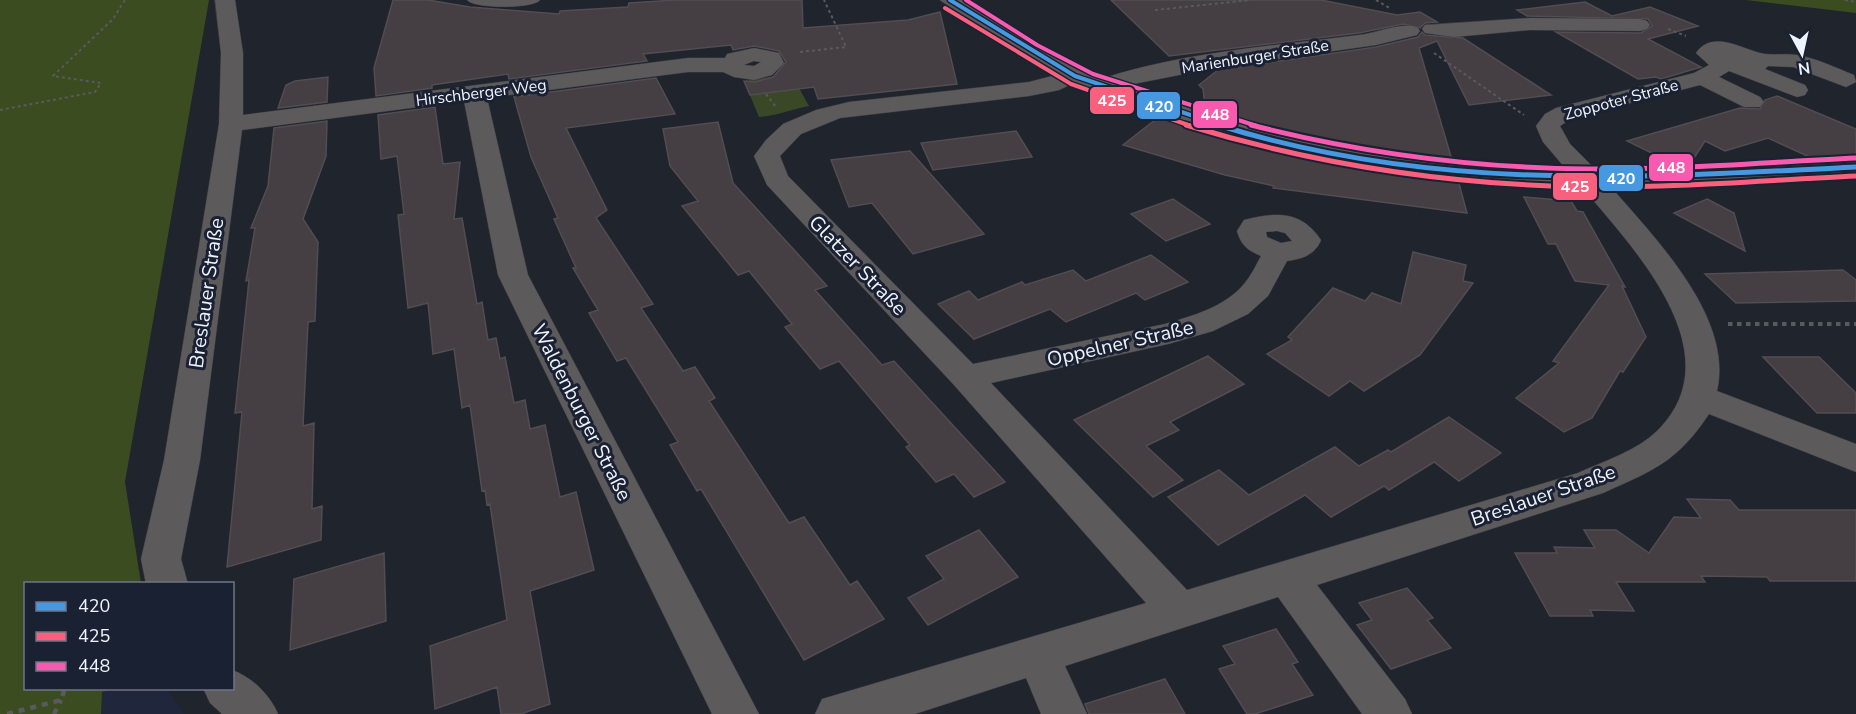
<svg xmlns="http://www.w3.org/2000/svg" width="1856" height="714" viewBox="0 0 1856 714" font-family="'Nunito Sans',sans-serif">
  <rect width="100%" height="100%" fill="#20242d"/>
  <path fill="#20273d" d="M112 688 166 689 184 714H101L102 692Z"/>
  <path fill="#3a4828" d="M791 74 809 106C792 109 777 116 759 117L744 81Z"/>
  <path fill="#3b4c21" d="M0 0H209L125 482 141 583 26 584V688L112 689 102 692 101 714H0Z
    M1746 0H1856V13Z"/>
  <path fill="#453e42" stroke="#514d52" stroke-width="1.5" d="M393 0H428L470 7 559 14 560 11 628 7 629 3 675 0H802L803 28 908 20 940 12 957 84 818 99 814 87 750 95 744 81 755 82 773 77 786 62 779 51 754 46 733 50 731 45 643 54 647 61 509 79 508 74 432 85V88L376 96 374 68Z
    M1111 0H1321L1397 15 1420 12 1437 22 1425 23 1420 28 1403 24 1359 33 1169 56Z
    M1585 2 1612 16 1650 7 1698 26 1648 39 1701 67 1661 79 1656 77 1638 79 1556 32 1641 33 1652 26 1648 19 1527 16 1517 10Z
    M1422 32 1425 35 1463 38 1551 95 1469 105 1437 41 1419 48 1452 160 1304 137 1197 108 1205 107 1203 89 1199 85 1218 70 1376 47 1418 37Z
    M328 77 327 102 278 108 286 85 295 81Z
    M656 78 675 114 566 128 607 210 596 218 653 304 641 308 683 371 695 367 715 398 709 401 789 523 804 517 850 585 857 581 884 619 804 660 701 489 697 491 670 445 678 442 626 358 617 361 589 313 598 310 573 268H576L554 219 558 218 531 157 514 97Z
    M1777 96 1856 129V157L1814 159 1768 138 1725 151 1705 141 1692 161 1674 164 1627 141 1740 108 1760 109 1765 100Z
    M435 107 443 164 460 162 454 219 462 218 477 304 482 302 488 340 496 338 500 359 505 357 514 403 525 400 530 429 545 425 560 497 576 492 594 570 530 591 550 704 521 714H501L497 687 435 709 430 646 507 620 490 504 487 505 485 490 482 491 470 405 462 408 454 349 433 354 428 303 408 308 398 215 404 214 397 156 381 159 378 115Z
    M1160 116 1260 146 1312 158 1458 180 1467 213 1273 188 1274 186 1225 175 1123 145Z
    M327 121 326 156 303 219 318 242 315 321 308 322 303 426 314 423 312 509 322 506 321 540 227 567 242 412 235 413 249 280 246 281 255 228H251L268 186 274 128Z
    M718 122 733 183 827 286 815 290 882 365 894 361 1005 482 974 497 954 474 936 482 906 447 910 445 839 361 820 369 785 327 792 324 749 271 738 275 682 206 698 201 670 166 663 129Z
    M1016 131 1032 157 933 170 921 143Z
    M910 151 984 234 913 254 872 203 849 207 831 160Z
    M1524 197 1571 201 1577 211 1583 212 1625 287 1622 286 1646 337 1623 372 1620 371 1592 418 1564 432 1516 398 1559 363 1553 361 1609 285 1575 281 1556 244H1548Z
    M1173 199 1210 224 1166 241 1131 214Z
    M1707 199 1734 213 1745 251 1674 213Z
    M1413 252 1466 265 1463 281 1473 283 1420 355 1364 391 1350 381 1329 396 1267 354 1292 340 1288 337 1333 288 1365 301 1372 293 1401 304Z
    M1151 255 1188 282 1145 300 1136 293 1066 322 1050 309 974 339 938 304 969 291 978 300 1022 282 1025 285 1073 270 1086 281Z
    M1843 270 1856 280V301L1736 303 1705 274Z
    M1208 356 1244 384 1170 422 1179 430 1146 446 1183 480 1153 497 1074 420Z
    M1763 357H1819L1856 393V413H1817Z
    M1449 417 1501 453 1459 481 1434 462 1389 490 1384 486 1331 517 1305 495 1218 545 1168 497 1219 470 1249 495 1335 447 1359 466 1388 450 1391 452Z
    M1687 499 1730 500 1739 510H1856V581H1770L1767 577 1701 576 1705 582H1616L1634 611 1590 610 1593 616H1550L1515 553H1557L1554 547 1595 548 1584 530H1616L1649 553 1674 517 1701 518Z
    M979 530 1018 577 928 625 908 598 944 579 926 556Z
    M384 553 386 621 290 650 294 579Z
    M1407 588 1433 618 1427 620 1451 648 1391 669 1357 625 1372 620 1359 603Z
    M1276 629 1298 662 1292 664 1313 695 1255 714H1247L1219 669 1235 664 1223 646Z
    M1165 679 1185 714H1089L1085 704Z"/>
  <g fill="none" stroke-linecap="round" stroke-linejoin="round">
    <defs>
      <path id="minor" d="M215 0H235L243 53V115L688 58H725L727 54 754 48 779 53 784 63 772 75 754 80 734 77 723 72H688L487 98 528 275 759 714H712L498 275 464 101 242 130 200 460 181 559 188 584H146L141 559 164 460 219 124 221 53ZM754 61 761 62 754 66 744 65Z
        M467 0H540C534 9 473 9 467 0Z
        M940 0H963L1051 54 1101 79C1184 52 1273 46 1359 35 1377 33 1400 22 1417 27L1420 31 1417 35 1376 45 1220 67 1123 86C1171 102 1218 119 1267 131 1365 155 1465 166 1566 169L1543 142 1536 126 1545 114 1556 108 1694 73 1709 65 1696 53C1712 30 1740 48 1760 53 1772 56 1785 53 1797 55 1816 58 1836 68 1854 75L1856 82 1846 87 1793 67 1768 66 1765 69 1805 85 1808 90 1805 95 1797 97 1729 71 1719 77 1760 97 1764 102 1760 107H1744L1700 85 1572 118 1560 126 1570 144 1596 170 1856 159V175L1610 186C1654 237 1734 317 1717 391L1856 444V472L1709 414C1677 462 1654 470 1603 493L1317 585 1405 699 1412 714H1362L1278 597 1065 666 1087 714H1041L1026 678 915 714H815L822 699 1146 603 954 385 767 185 754 156 766 140 783 124 816 110 849 102 1029 82 1056 75 989 34ZM1074 83C1100 95 1128 103 1156 113 1294 160 1435 181 1581 186 1632 247 1735 352 1658 430 1637 451 1604 461 1578 473L1187 590 991 383 1168 344 1213 331 1248 314 1268 296 1287 261C1302 259 1315 255 1321 240 1301 210 1276 212 1244 220L1237 231C1241 245 1247 250 1261 256 1256 265 1251 276 1244 284 1225 307 1192 316 1165 324L973 364 788 176 780 156 801 134 840 118 1029 96 1059 90ZM1277 231 1285 233 1292 241 1281 243 1267 237 1266 232Z
        M1530 18 1640 19 1647 21 1650 25 1647 29 1640 31 1530 30 1454 37 1425 33 1422 29 1425 25Z
        M232 670C252 677 270 695 278 714H222L210 703 203 688H232Z"/>
    </defs>
    <use href="#minor" stroke="#3a3e45" stroke-width="1"/>
    <path stroke="#5a595c" stroke-width="2" stroke-dasharray="3 3" stroke-linecap="butt" d="M1376 0 1391 9
      M1845 0 1856 2
      M1155 10 1251 0
      M1668 29 1686 36
      M800 52 846 47 824 0
      M1434 53 1524 115
      M766 94 776 107
      M0 110 95 92 101 83 53 76 113 19 125 0"/>
    <path stroke="#5a595c" stroke-width="4" stroke-dasharray="4.5 4.5" stroke-linecap="butt" d="M1728 324H1856"/>
    <path stroke="#5a595c" stroke-width="4.5" stroke-dasharray="6 6" stroke-linecap="butt" d="M7 714 61 700 65 688
      M54 714 61 700"/>
    <use href="#minor" fill="#5d5a5b" fill-rule="evenodd"/>
    <defs>
      <path id="bus-1-far1" d="M950 0 1075 76 1223 126"/>
      <path id="bus-1" d="M1218 125C1431 192 1638 178 1856 167"/>
      <path id="bus-2-far1" d="M945 8 1071 84 1191 126"/>
      <path id="bus-2" d="M1186 125C1317 165 1451 185 1588 187 1677 188 1767 180 1856 176"/>
      <path id="bus-3-far1" d="M966 0 1037 45 1093 74 1257 126"/>
      <path id="bus-3" d="M1251 125C1361 153 1475 168 1588 169 1678 170 1767 162 1856 158"/>
    </defs>
    <use href="#bus-1-far1" stroke="#1a2133" stroke-width="7"/>
    <use href="#bus-1" stroke="#1a2133" stroke-width="9"/>
    <use href="#bus-2-far1" stroke="#1a2133" stroke-width="7"/>
    <use href="#bus-2" stroke="#1a2133" stroke-width="9"/>
    <use href="#bus-3-far1" stroke="#1a2133" stroke-width="7"/>
    <use href="#bus-3" stroke="#1a2133" stroke-width="9"/>
    <use href="#bus-1-far1" stroke="#4699e1" stroke-width="4"/>
    <use href="#bus-1" stroke="#4699e1" stroke-width="5"/>
    <use href="#bus-2-far1" stroke="#f8607d" stroke-width="4"/>
    <use href="#bus-2" stroke="#f8607d" stroke-width="5"/>
    <use href="#bus-3-far1" stroke="#f75aaf" stroke-width="4"/>
    <use href="#bus-3" stroke="#f75aaf" stroke-width="5"/>
  </g>
  <g text-anchor="middle" stroke-width="6" stroke-linejoin="round" paint-order="stroke">
    <g font-size="16" fill="#eff3fd" stroke="#1a2133">
      <text transform="translate(1255 56) rotate(-9)" y="6">Marienburger Straße</text>
      <text transform="translate(481 92) rotate(-7)" y="6">Hirschberger Weg</text>
      <text transform="translate(1621 99) rotate(-15)" y="6">Zoppoter Straße</text>
    </g>
    <g font-size="20" fill="#eff3fd" stroke="#1a2133">
      <text transform="translate(858 265) rotate(46)" y="7">Glatzer Straße</text>
      <text transform="translate(206 293) rotate(-82)" y="7">Breslauer Straße</text>
      <text transform="translate(1120 343) rotate(-13)" y="7">Oppelner Straße</text>
      <text transform="translate(582 412) rotate(63)" y="7">Waldenburger Straße</text>
      <text transform="translate(1543 495) rotate(-19)" y="7">Breslauer Straße</text>
    </g>
  </g>
  <g stroke="#1a2133" stroke-width="2">
    <rect x="1089" y="86" width="46" height="29" rx="6" fill="#f8607d"/>
    <rect x="1136" y="91" width="45" height="29" rx="6" fill="#4699e1"/>
    <rect x="1192" y="100" width="46" height="29" rx="6" fill="#f75aaf"/>
    <rect x="1648" y="153" width="46" height="29" rx="6" fill="#f75aaf"/>
    <rect x="1598" y="164" width="46" height="28" rx="6" fill="#4699e1"/>
    <rect x="1552" y="172" width="46" height="29" rx="6" fill="#f8607d"/>
  </g>
  <g font-size="16" text-anchor="middle" font-weight="bold" fill="#fff">
    <text x="1112" y="106">425</text>
    <text x="1159" y="112">420</text>
    <text x="1215" y="120">448</text>
    <text x="1671" y="173">448</text>
    <text x="1621" y="184">420</text>
    <text x="1575" y="192">425</text>
  </g>
  <rect x="24" y="582" width="210" height="108" fill="#1a2133" stroke="#6f7584" stroke-width="1.5"/>
  <rect x="36" y="602" width="30" height="9" fill="#4699e1" stroke="#6f7584" stroke-width="1.5"/>
  <text x="78" y="612" font-size="18" fill="#eff3fd">420</text>
  <rect x="36" y="632" width="30" height="9" fill="#f8607d" stroke="#6f7584" stroke-width="1.5"/>
  <text x="78" y="642" font-size="18" fill="#eff3fd">425</text>
  <rect x="36" y="662" width="30" height="9" fill="#f75aaf" stroke="#6f7584" stroke-width="1.5"/>
  <text x="78" y="672" font-size="18" fill="#eff3fd">448</text>
  <g transform="translate(1802 54) rotate(172)" stroke="#1a2133" stroke-width="4.5" paint-order="stroke">
  <path d="M0-4.5L10 22L0 15L-10 22Z" fill="#eff3fd"/>
  <text y="-9" font-size="16" font-weight="bold" text-anchor="middle" fill="#eff3fd">N</text>
  </g>
</svg>
